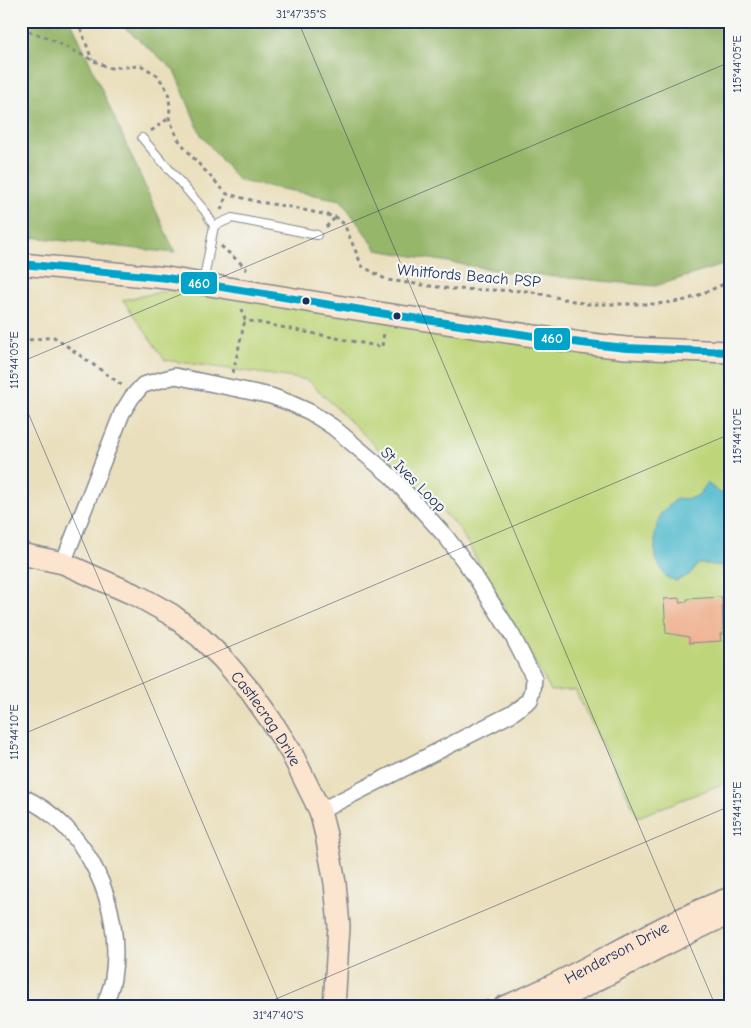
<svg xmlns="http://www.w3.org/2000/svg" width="751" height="1028" viewBox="0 0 751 1028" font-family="'Comic Neue',sans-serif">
  <rect width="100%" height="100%" fill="#f6f6f2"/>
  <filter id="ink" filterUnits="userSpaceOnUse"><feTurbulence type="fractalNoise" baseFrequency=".02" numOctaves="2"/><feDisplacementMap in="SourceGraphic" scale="10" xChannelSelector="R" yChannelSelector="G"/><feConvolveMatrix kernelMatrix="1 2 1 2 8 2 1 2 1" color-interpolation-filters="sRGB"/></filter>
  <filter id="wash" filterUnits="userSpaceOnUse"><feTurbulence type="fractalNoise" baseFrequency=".0096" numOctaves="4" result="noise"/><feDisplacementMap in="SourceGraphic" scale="20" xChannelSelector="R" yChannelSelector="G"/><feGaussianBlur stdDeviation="1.12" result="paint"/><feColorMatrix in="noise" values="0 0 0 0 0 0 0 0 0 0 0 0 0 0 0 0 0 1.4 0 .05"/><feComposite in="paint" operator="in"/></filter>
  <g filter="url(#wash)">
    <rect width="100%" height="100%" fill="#eadfbc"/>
    <path fill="#bed579" stroke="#6c826c" d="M203 283 730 352V781L638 817 575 690 551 691 459 528 308 380 165 360 123 300Z"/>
    <path fill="#96b669" stroke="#587264" d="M21 21H71L175 253 21 236Z
      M117 21H730V263L655 286 507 272 377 250 341 200 239 181 201 135 174 70Z"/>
    <path fill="#52bbcf" stroke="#367596" d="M707 483 720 493 730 495V567C719 567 709 563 698 564L689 575 676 581 666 577 655 557V533L661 513 676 499C694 498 697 500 707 483Z"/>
    <g id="blocks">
      <path fill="#efaf8e" d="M722 597 723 634H720L721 641 689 643V637L666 633 664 599 680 598V603L687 602V599Z"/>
    </g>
  </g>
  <g filter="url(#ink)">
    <use href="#blocks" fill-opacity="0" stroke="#82878d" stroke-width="1"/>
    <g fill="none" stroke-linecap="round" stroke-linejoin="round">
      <defs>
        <path id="lane" d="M142 138 205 211 214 226 203 283
          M214 226 232 218 317 235"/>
        <path id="street" d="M63 563 122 413 132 397 143 385 175 376 271 396 290 403 310 412 333 427 392 477 447 538 473 573 512 635 534 678 533 690 530 700 511 714 320 811
          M21 796C88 826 124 906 113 978 112 987 107 997 104 1007"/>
        <g id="secondary">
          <path d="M21 264 167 278 386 314 581 343 626 348 730 352"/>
          <path id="s1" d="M21 554 63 563 140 597 172 615 199 636 222 658 251 692 270 719 291 752 320 811 326 835 335 883 339 926 334 1007"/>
          <path id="s2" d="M504 1007C582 976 652 927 730 898"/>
          <path d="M545 1007 658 948 713 921 730 915"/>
        </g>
      </defs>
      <use href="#lane" stroke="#82878d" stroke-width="10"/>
      <use href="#street" stroke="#82878d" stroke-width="18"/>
      <use href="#secondary" stroke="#82878d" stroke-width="24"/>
      <path stroke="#82878d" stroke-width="3" stroke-dasharray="4 4" stroke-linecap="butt" d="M78 21 92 60
        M21 29 46 37 92 60 110 68 142 66 157 75 168 91 170 107 169 118 178 139 196 161 227 194 259 202 290 207 336 217 344 224 362 266 387 280 452 289 528 291 587 304H656L687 300 722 285 730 284
        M151 131 169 118
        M221 210 227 194
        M326 227 336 217
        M221 246 246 268 245 274
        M242 309 245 320 382 347 384 332
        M21 341 54 337 122 385
        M233 373 245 320
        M354 1006 356 1000 365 1007
        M469 1007 488 1001"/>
      <use href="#lane" stroke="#fff" stroke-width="8"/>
      <use href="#street" stroke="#fff" stroke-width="15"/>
      <use href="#secondary" stroke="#fce5cf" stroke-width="21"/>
      <defs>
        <path id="bus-1" d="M21 264 167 278 386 314 581 343 626 348 730 352"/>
      </defs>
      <use href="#bus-1" stroke="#f6f6f2" stroke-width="11"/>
      <use href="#bus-1" stroke="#01a3c8" stroke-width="8"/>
    </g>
  </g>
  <path fill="none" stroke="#1b2f5e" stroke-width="1" stroke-opacity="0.45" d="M298 21 716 1007M21 362 730 62M21 396 281 1007M21 735 730 434M257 1007 730 806"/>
  <g fill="#1b2f5e" stroke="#f6f6f2" stroke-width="2">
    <circle cx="306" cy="301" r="4.5"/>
    <circle cx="397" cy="316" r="4.5"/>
  </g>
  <g text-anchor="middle" stroke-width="4.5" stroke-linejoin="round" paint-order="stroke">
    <g font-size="16" fill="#1b2f5e" stroke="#f6f6f2">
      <text transform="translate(469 275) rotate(5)" y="6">Whitfords Beach PSP</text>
      <text transform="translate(414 479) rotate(45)" y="6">St Ives Loop</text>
      <text dy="6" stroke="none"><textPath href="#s1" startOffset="305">Castlecrag Drive</textPath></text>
      <text dy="6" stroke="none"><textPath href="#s2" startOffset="125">Henderson Drive</textPath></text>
    </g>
  </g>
  <g stroke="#f6f6f2" stroke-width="2">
    <rect x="180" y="271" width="38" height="24" rx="5" fill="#01a3c8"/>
    <rect x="533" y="327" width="38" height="24" rx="5" fill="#01a3c8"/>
  </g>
  <g font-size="14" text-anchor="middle" font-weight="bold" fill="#fff">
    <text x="199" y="288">460</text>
    <text x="552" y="343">460</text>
  </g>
  <rect width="751" height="1028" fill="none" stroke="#f6f6f2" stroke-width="55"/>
  <rect x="28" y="28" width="696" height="972" fill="none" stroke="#1b2f5e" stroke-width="2"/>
  <g font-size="12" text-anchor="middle" fill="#1b2f5e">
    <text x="301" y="18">31°47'35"S</text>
    <text transform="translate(737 64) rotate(-90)" y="4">115°44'05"E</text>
    <text transform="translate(14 360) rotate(-90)" y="4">115°44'05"E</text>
    <text transform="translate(737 436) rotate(-90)" y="4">115°44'10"E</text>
    <text transform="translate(14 732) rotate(-90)" y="4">115°44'10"E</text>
    <text transform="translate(737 809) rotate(-90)" y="4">115°44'15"E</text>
    <text x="278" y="1019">31°47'40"S</text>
  </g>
</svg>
